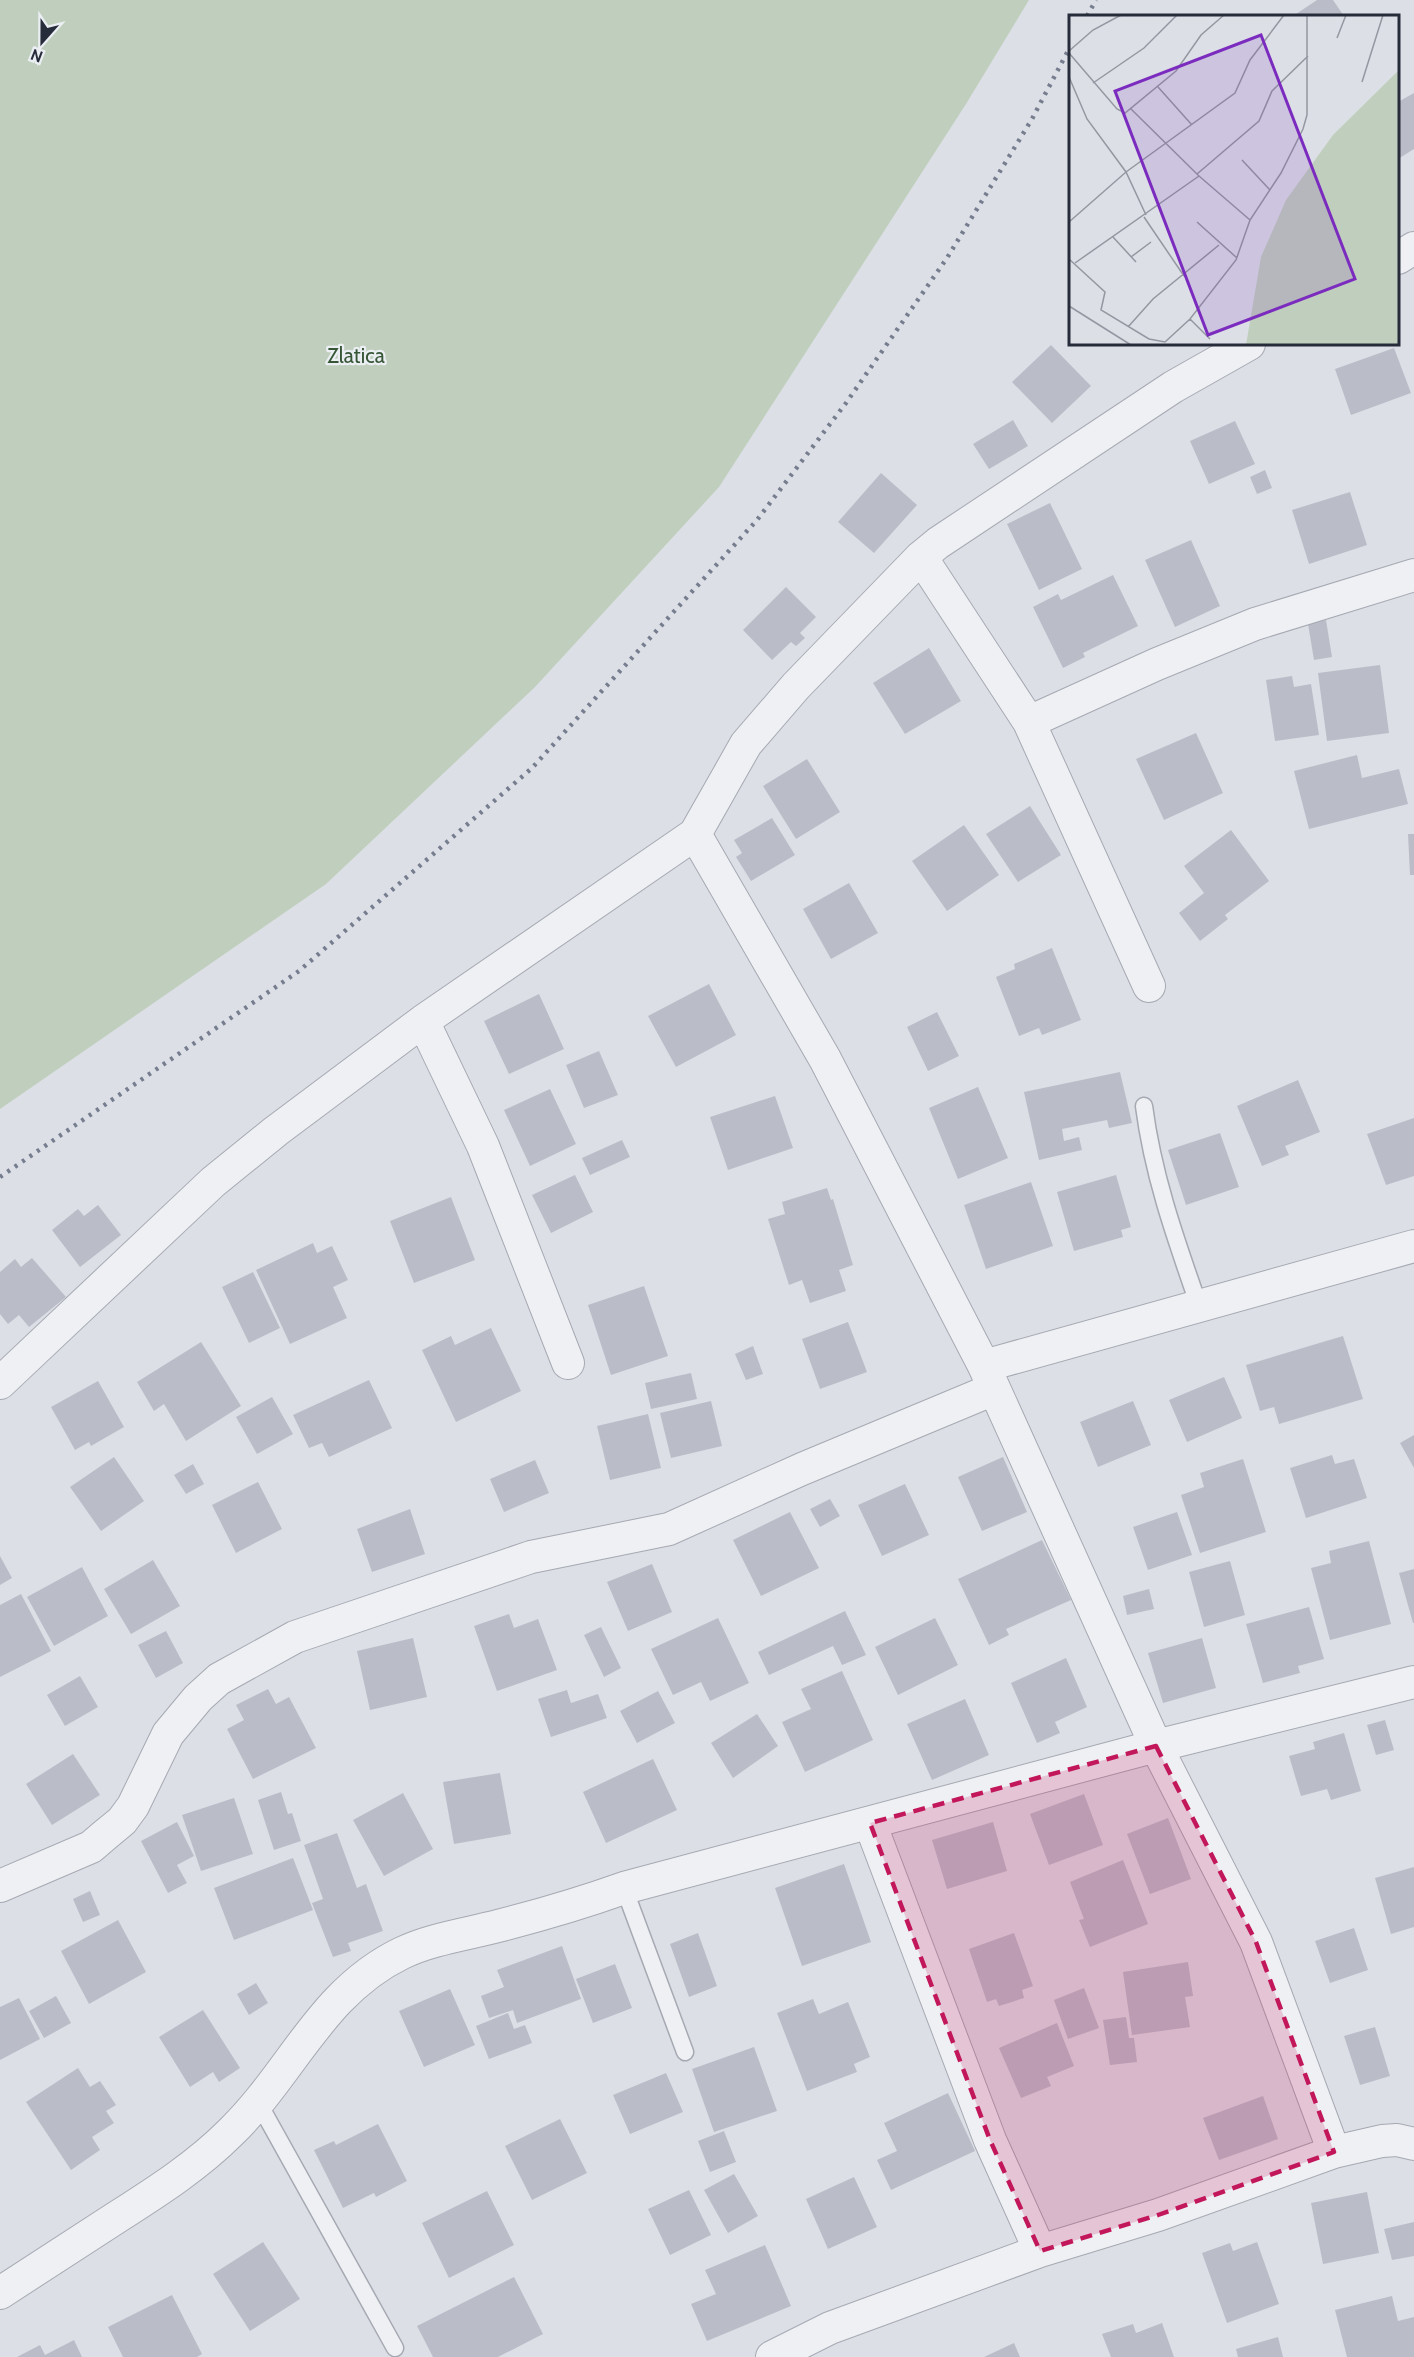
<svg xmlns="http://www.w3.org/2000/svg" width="1414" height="2357" viewBox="0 0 1414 2357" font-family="Cabin,sans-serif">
  <rect width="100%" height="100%" fill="#dcdfe5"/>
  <path fill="#c0cfbd" d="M0 0H1029L966 104 719 487 535 687 326 884 0 1109Z"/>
  <path fill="#babdc8" d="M1317 0H1333L1344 16H1293Z
    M1414 93V149L1398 159V102Z
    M1051 345 1091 386 1052 423 1012 382Z
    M1394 348 1411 393 1351 415 1335 369Z
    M1013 420 1028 446 989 469 973 444Z
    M1235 421 1255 464 1209 484 1190 441Z
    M1265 470 1272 488 1257 494 1250 477Z
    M881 473 917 505 874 553 838 522Z
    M1350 492 1367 545 1309 564 1292 510Z
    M1050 503 1082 569 1039 590 1007 524Z
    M1191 540 1220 606 1175 627 1145 560Z
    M1113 575 1138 626 1083 653 1085 657 1063 668 1033 607 1058 594 1061 600Z
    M786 587 816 617 800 633 805 638 796 646 791 642 772 660 743 630Z
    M1326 620 1332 657 1314 660 1308 624Z
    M929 648 961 701 905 734 873 683Z
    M1380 665 1389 733 1327 741 1318 673Z
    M1292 676 1294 687 1311 684 1319 735 1275 741 1266 680Z
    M1196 733 1223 793 1164 820 1136 759Z
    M1357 755 1362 778 1399 769 1408 804 1309 829 1294 771Z
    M807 759 840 812 796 839 763 786Z
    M1030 806 1061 855 1018 882 986 834Z
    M772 818 795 855 751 881 736 857 742 853 734 840Z
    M964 825 999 875 947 911 912 861Z
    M1231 830 1269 881 1225 915 1228 919 1200 941 1179 913 1204 893 1184 866Z
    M1408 834H1414V875H1410Z
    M849 883 878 933 831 959 803 909Z
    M1052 948 1081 1020 1042 1035 1039 1028 1019 1036 996 977 1015 969 1014 964Z
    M709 984 736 1035 676 1067 648 1016Z
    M539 994 564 1049 509 1074 484 1021Z
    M937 1012 959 1056 928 1071 907 1027Z
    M599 1051 618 1095 584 1108 566 1065Z
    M1120 1072 1132 1123 1109 1128 1107 1120 1062 1129 1064 1141 1079 1137 1082 1150 1039 1160 1024 1092Z
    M1298 1080 1320 1132 1285 1146 1289 1155 1262 1166 1237 1106Z
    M978 1087 1008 1158 958 1179 929 1108Z
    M550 1089 576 1144 530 1166 504 1110Z
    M775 1096 793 1148 728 1170 710 1117Z
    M1414 1118V1176L1386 1185 1367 1134Z
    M1220 1133 1239 1187 1186 1205 1168 1150Z
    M622 1140 630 1157 590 1175 582 1158Z
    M575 1175 593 1212 551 1233 532 1195Z
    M1116 1175 1131 1227 1121 1230 1123 1237 1074 1251 1057 1192Z
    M1031 1182 1053 1246 986 1269 964 1205Z
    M827 1188 831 1200 833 1199 853 1265 839 1270 846 1291 810 1303 802 1280 789 1285 768 1219 785 1214 782 1202Z
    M451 1197 475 1260 414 1283 390 1221Z
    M98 1205 121 1235 80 1267 52 1230 78 1209 84 1216Z
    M313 1243 317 1253 332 1246 348 1280 333 1287 347 1318 290 1344 256 1270Z
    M32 1258 66 1297 29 1327 19 1315 8 1324 0 1314V1272L15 1259 21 1267Z
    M253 1272 280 1328 249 1343 222 1287Z
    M644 1286 668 1356 611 1375 588 1305Z
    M848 1322 867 1372 820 1389 802 1339Z
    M491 1328 521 1391 456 1422 422 1350 451 1336 455 1345Z
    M1343 1336 1363 1399 1279 1424 1274 1407 1260 1411 1246 1365Z
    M201 1342 241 1406 186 1441 164 1404 154 1411 137 1382Z
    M753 1346 763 1374 746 1380 735 1354Z
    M691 1373 697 1399 651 1409 645 1383Z
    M1224 1377 1242 1418 1187 1442 1169 1400Z
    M369 1380 392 1428 329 1457 322 1443 309 1448 293 1415Z
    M98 1381 124 1427 91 1446 89 1442 75 1450 51 1407Z
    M272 1397 293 1434 257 1454 236 1417Z
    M711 1401 722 1446 671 1458 660 1413Z
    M1133 1401 1151 1445 1098 1467 1080 1422Z
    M648 1414 661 1468 610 1480 597 1426Z
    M1414 1435V1468L1400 1443Z
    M1332 1455 1335 1464 1354 1459 1367 1498 1306 1518 1290 1468Z
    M114 1457 144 1501 101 1531 70 1487Z
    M1003 1457 1027 1512 982 1531 958 1477Z
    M1243 1459 1266 1532 1200 1553 1181 1495 1204 1487 1200 1473Z
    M535 1460 549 1493 504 1512 490 1479Z
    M193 1464 204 1484 186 1494 174 1475Z
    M258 1482 282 1529 236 1553 212 1505Z
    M905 1484 929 1535 882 1556 858 1505Z
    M830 1499 840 1516 820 1527 810 1509Z
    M410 1509 425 1554 372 1572 357 1529Z
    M790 1512 819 1568 761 1596 733 1540Z
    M1177 1512 1192 1555 1148 1570 1133 1527Z
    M1042 1540 1071 1600 1006 1629 1009 1635 989 1645 958 1579Z
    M1369 1541 1391 1624 1330 1640 1311 1568 1331 1563 1329 1551Z
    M0 1556 12 1578 0 1585Z
    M153 1560 180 1606 131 1634 104 1589Z
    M1230 1561 1245 1615 1204 1627 1189 1572Z
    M652 1564 672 1612 628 1631 607 1582Z
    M82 1567 108 1616 54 1646 27 1597Z
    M1414 1569V1623H1413L1399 1573Z
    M1149 1589 1154 1609 1127 1615 1123 1596Z
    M21 1594 51 1651 0 1677V1605Z
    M1309 1607 1324 1659 1298 1666 1300 1673 1263 1683 1246 1624Z
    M845 1611 866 1655 842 1665 833 1646 769 1675 758 1652Z
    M509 1614 514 1628 538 1619 557 1670 497 1691 474 1626Z
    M718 1618 749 1683 710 1701 701 1682 673 1695 651 1649Z
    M935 1618 958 1665 898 1695 875 1647Z
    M601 1627 621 1668 604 1677 584 1635Z
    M166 1631 183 1663 156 1678 138 1645Z
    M413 1638 427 1697 370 1710 357 1651Z
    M1202 1638 1216 1688 1163 1703 1148 1653Z
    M1066 1658 1087 1707 1055 1722 1060 1733 1037 1743 1011 1683Z
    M842 1671 873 1740 805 1772 782 1722 811 1709 801 1689Z
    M80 1676 98 1707 65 1726 47 1695Z
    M268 1689 276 1704 289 1697 316 1748 253 1779 227 1729 244 1720 236 1705Z
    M567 1690 571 1703 598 1694 607 1718 551 1737 538 1699Z
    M658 1691 675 1723 637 1743 620 1711Z
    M965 1699 989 1755 932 1780 907 1724Z
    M757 1714 778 1746 733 1778 711 1743Z
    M1385 1720 1394 1750 1376 1755 1367 1725Z
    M1344 1733 1361 1791 1331 1800 1327 1789 1301 1796 1289 1756 1315 1749 1313 1742Z
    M73 1754 100 1795 52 1825 26 1784Z
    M653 1759 677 1810 606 1843 583 1792Z
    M500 1773 511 1834 454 1844 443 1782Z
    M281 1792 288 1814 292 1813 301 1841 274 1850 258 1800Z
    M403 1793 433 1849 384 1876 353 1820Z
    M1084 1794 1103 1845 1049 1865 1030 1814Z
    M234 1798 253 1854 201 1871 182 1815Z
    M1168 1818 1191 1879 1150 1894 1127 1834Z
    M177 1822 194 1856 177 1865 187 1883 168 1893 141 1841Z
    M993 1822 1007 1871 947 1889 932 1840Z
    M337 1833 357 1888 366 1884 383 1931 348 1943 351 1951 333 1957 312 1903 323 1899 304 1845Z
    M293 1858 313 1910 234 1940 214 1888Z
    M1123 1860 1148 1924 1090 1947 1079 1920 1084 1919 1070 1882Z
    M844 1864 871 1942 802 1966 775 1888Z
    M1414 1867V1927L1391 1934 1375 1878Z
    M90 1891 100 1915 83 1922 73 1899Z
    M118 1920 146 1972 89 2004 61 1951Z
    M1354 1928 1368 1970 1330 1983 1315 1941Z
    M698 1933 717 1986 689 1997 670 1944Z
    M1014 1933 1033 1986 1022 1990 1024 1998 999 2006 996 1999 987 2002 969 1949Z
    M562 1946 581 1999 517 2023 513 2010 489 2018 481 1996 504 1987 497 1970Z
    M1188 1962 1193 1996 1185 1997 1190 2027 1132 2035 1123 1972Z
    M615 1964 632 2008 593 2023 576 1979Z
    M256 1983 268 2003 249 2015 237 1994Z
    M1084 1988 1099 2028 1068 2039 1054 2000Z
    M450 1989 475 2045 424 2067 399 2011Z
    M56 1996 71 2023 44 2038 29 2011Z
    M19 1998 40 2039 0 2060V2007Z
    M813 1999 819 2014 848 2002 870 2057 854 2064 857 2072 807 2091 777 2013Z
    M203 2010 240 2068 219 2082 213 2072 190 2087 159 2037Z
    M508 2013 514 2029 525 2025 532 2043 489 2059 476 2026Z
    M1126 2017 1129 2038H1134L1137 2062 1110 2065 1103 2020Z
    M1057 2023 1074 2066 1047 2077 1051 2086 1021 2098 999 2048Z
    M1375 2027 1390 2076 1360 2085 1344 2036Z
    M754 2047 777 2111 714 2132 692 2069Z
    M78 2068 90 2087 100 2081 116 2105 106 2111 114 2123 92 2137 100 2150 71 2170 26 2102Z
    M666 2073 683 2112 630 2134 613 2095Z
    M948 2093 975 2151 891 2190 877 2160 897 2151 884 2123Z
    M1263 2096 1278 2139 1219 2160 1203 2118Z
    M560 2119 587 2173 532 2200 505 2146Z
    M378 2124 407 2181 376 2197 374 2193 343 2208 314 2150 334 2141 336 2145Z
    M724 2131 736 2162 710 2172 698 2141Z
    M734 2174 758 2216 728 2233 704 2190Z
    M854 2177 877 2227 828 2249 806 2199Z
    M689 2190 711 2235 670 2255 648 2209Z
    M487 2191 514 2245 449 2278 422 2223Z
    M1367 2192 1379 2253 1323 2264 1311 2203Z
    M1414 2222V2256L1392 2260 1384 2229Z
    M263 2242 300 2299 250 2331 213 2274Z
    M1257 2242 1279 2304 1227 2323 1202 2253 1230 2243 1233 2251Z
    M765 2245 791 2306 707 2341 691 2304 716 2294 705 2270Z
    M514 2277 543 2334 498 2357H433L417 2326Z
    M172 2295 202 2354 197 2357H123L108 2327Z
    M1392 2296 1398 2321 1414 2317V2357H1347L1335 2310Z
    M1162 2323 1174 2357H1111L1102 2334 1133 2324 1136 2333Z
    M1278 2337 1283 2357H1238L1236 2349Z
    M74 2340 82 2357H17L40 2345 45 2355Z
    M1014 2343 1020 2357H984Z"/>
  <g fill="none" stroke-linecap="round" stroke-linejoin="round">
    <defs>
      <path id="lane" d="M1144 1106C1153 1176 1176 1240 1199 1306
        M624 1888 685 2052
        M258 2102 395 2348"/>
      <path id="street" d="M1398 258 1414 248
        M921 557 1029 722 1149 986
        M1029 722 1157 664 1255 624 1414 575
        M695 834 825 1059 984 1366 1156 1746 1256 1942 1334 2152
        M423 1021 483 1146 568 1363
        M984 1366 1414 1246
        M0 1383 213 1182 276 1131 423 1021 695 834 746 744 796 686 921 557 938 543 1173 387 1249 344
        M870 1823 990 2140 1040 2251
        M0 1886 91 1847 105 1835 122 1821 133 1806 168 1734 198 1698 219 1679 295 1637 531 1557 669 1529 802 1469 994 1389
        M0 2293C37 2269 74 2245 111 2221 153 2194 195 2168 231 2132 292 2073 321 1992 402 1953 431 1939 467 1934 498 1926 541 1915 582 1903 624 1888L1156 1746 1414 1682
        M772 2357 830 2328 1040 2251 1158 2215 1334 2152 1382 2141 1397 2140 1414 2144"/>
    </defs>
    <use href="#lane" stroke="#a6a9b2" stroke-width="19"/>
    <use href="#street" stroke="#a6a9b2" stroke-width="34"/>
    <use href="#lane" stroke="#eef0f4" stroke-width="16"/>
    <use href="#street" stroke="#eef0f4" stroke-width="32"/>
    <path stroke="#767d8e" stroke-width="4.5" stroke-dasharray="3 6" stroke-linecap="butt" d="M1087 16 1096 0
      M0 1177 299 971 532 768 757 520 846 403 947 258 1032 119 1070 47"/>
  </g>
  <path fill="#c2185b" fill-opacity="0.2" stroke="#c2185b" stroke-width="4.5" stroke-dasharray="12 8" stroke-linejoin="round" d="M1156 1746 1256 1942 1334 2152 1158 2215 1040 2251 990 2140 870 1823Z"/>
  <g text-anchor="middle" stroke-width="4.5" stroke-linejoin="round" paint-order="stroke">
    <g font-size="21" fill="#375635" stroke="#ebeef3">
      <text x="356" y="363">Zlatica</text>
    </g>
  </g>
  <g transform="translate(1069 15)">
    <rect width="330" height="330" fill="#dcdfe5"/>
    <path d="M330 55V330H177L192 242 217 185 264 120Z" fill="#c0cfbd"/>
    <path fill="none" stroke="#9497a1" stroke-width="1.5" d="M268 23 277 0M0 36 24 15 52 0M0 38 48 94 56 98 107 56 132 20 155 0M0 62 18 104 57 157 77 200M293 67 314 0M24 68 75 33 108 0M89 72 123 110M62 94 130 161 181 205M173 145 201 175M128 159 190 106 203 76 239 41M75 202 115 261M0 207 57 157 166 78 181 45 215 0M128 207 168 243M44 222 67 247M62 242 82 227M0 244 36 277 32 295 80 324 96 327 121 304 167 245 181 205 212 158 234 114 238 100V0M6 248 130 161M0 291 62 330M121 304 141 324M59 312 84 284 150 230"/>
    <path fill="#7b2cbf" fill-opacity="0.15" stroke="#7b2cbf" stroke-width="3" d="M192 20 286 264 139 320 46 76Z"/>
    <rect width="330" height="330" fill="none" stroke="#272c3b" stroke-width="3"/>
  </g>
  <g transform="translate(42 42) rotate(201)" stroke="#ebeef3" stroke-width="4.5" paint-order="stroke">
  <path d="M0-4.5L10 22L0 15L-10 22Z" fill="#272c3b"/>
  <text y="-9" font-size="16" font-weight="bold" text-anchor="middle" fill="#272c3b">N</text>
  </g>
</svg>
